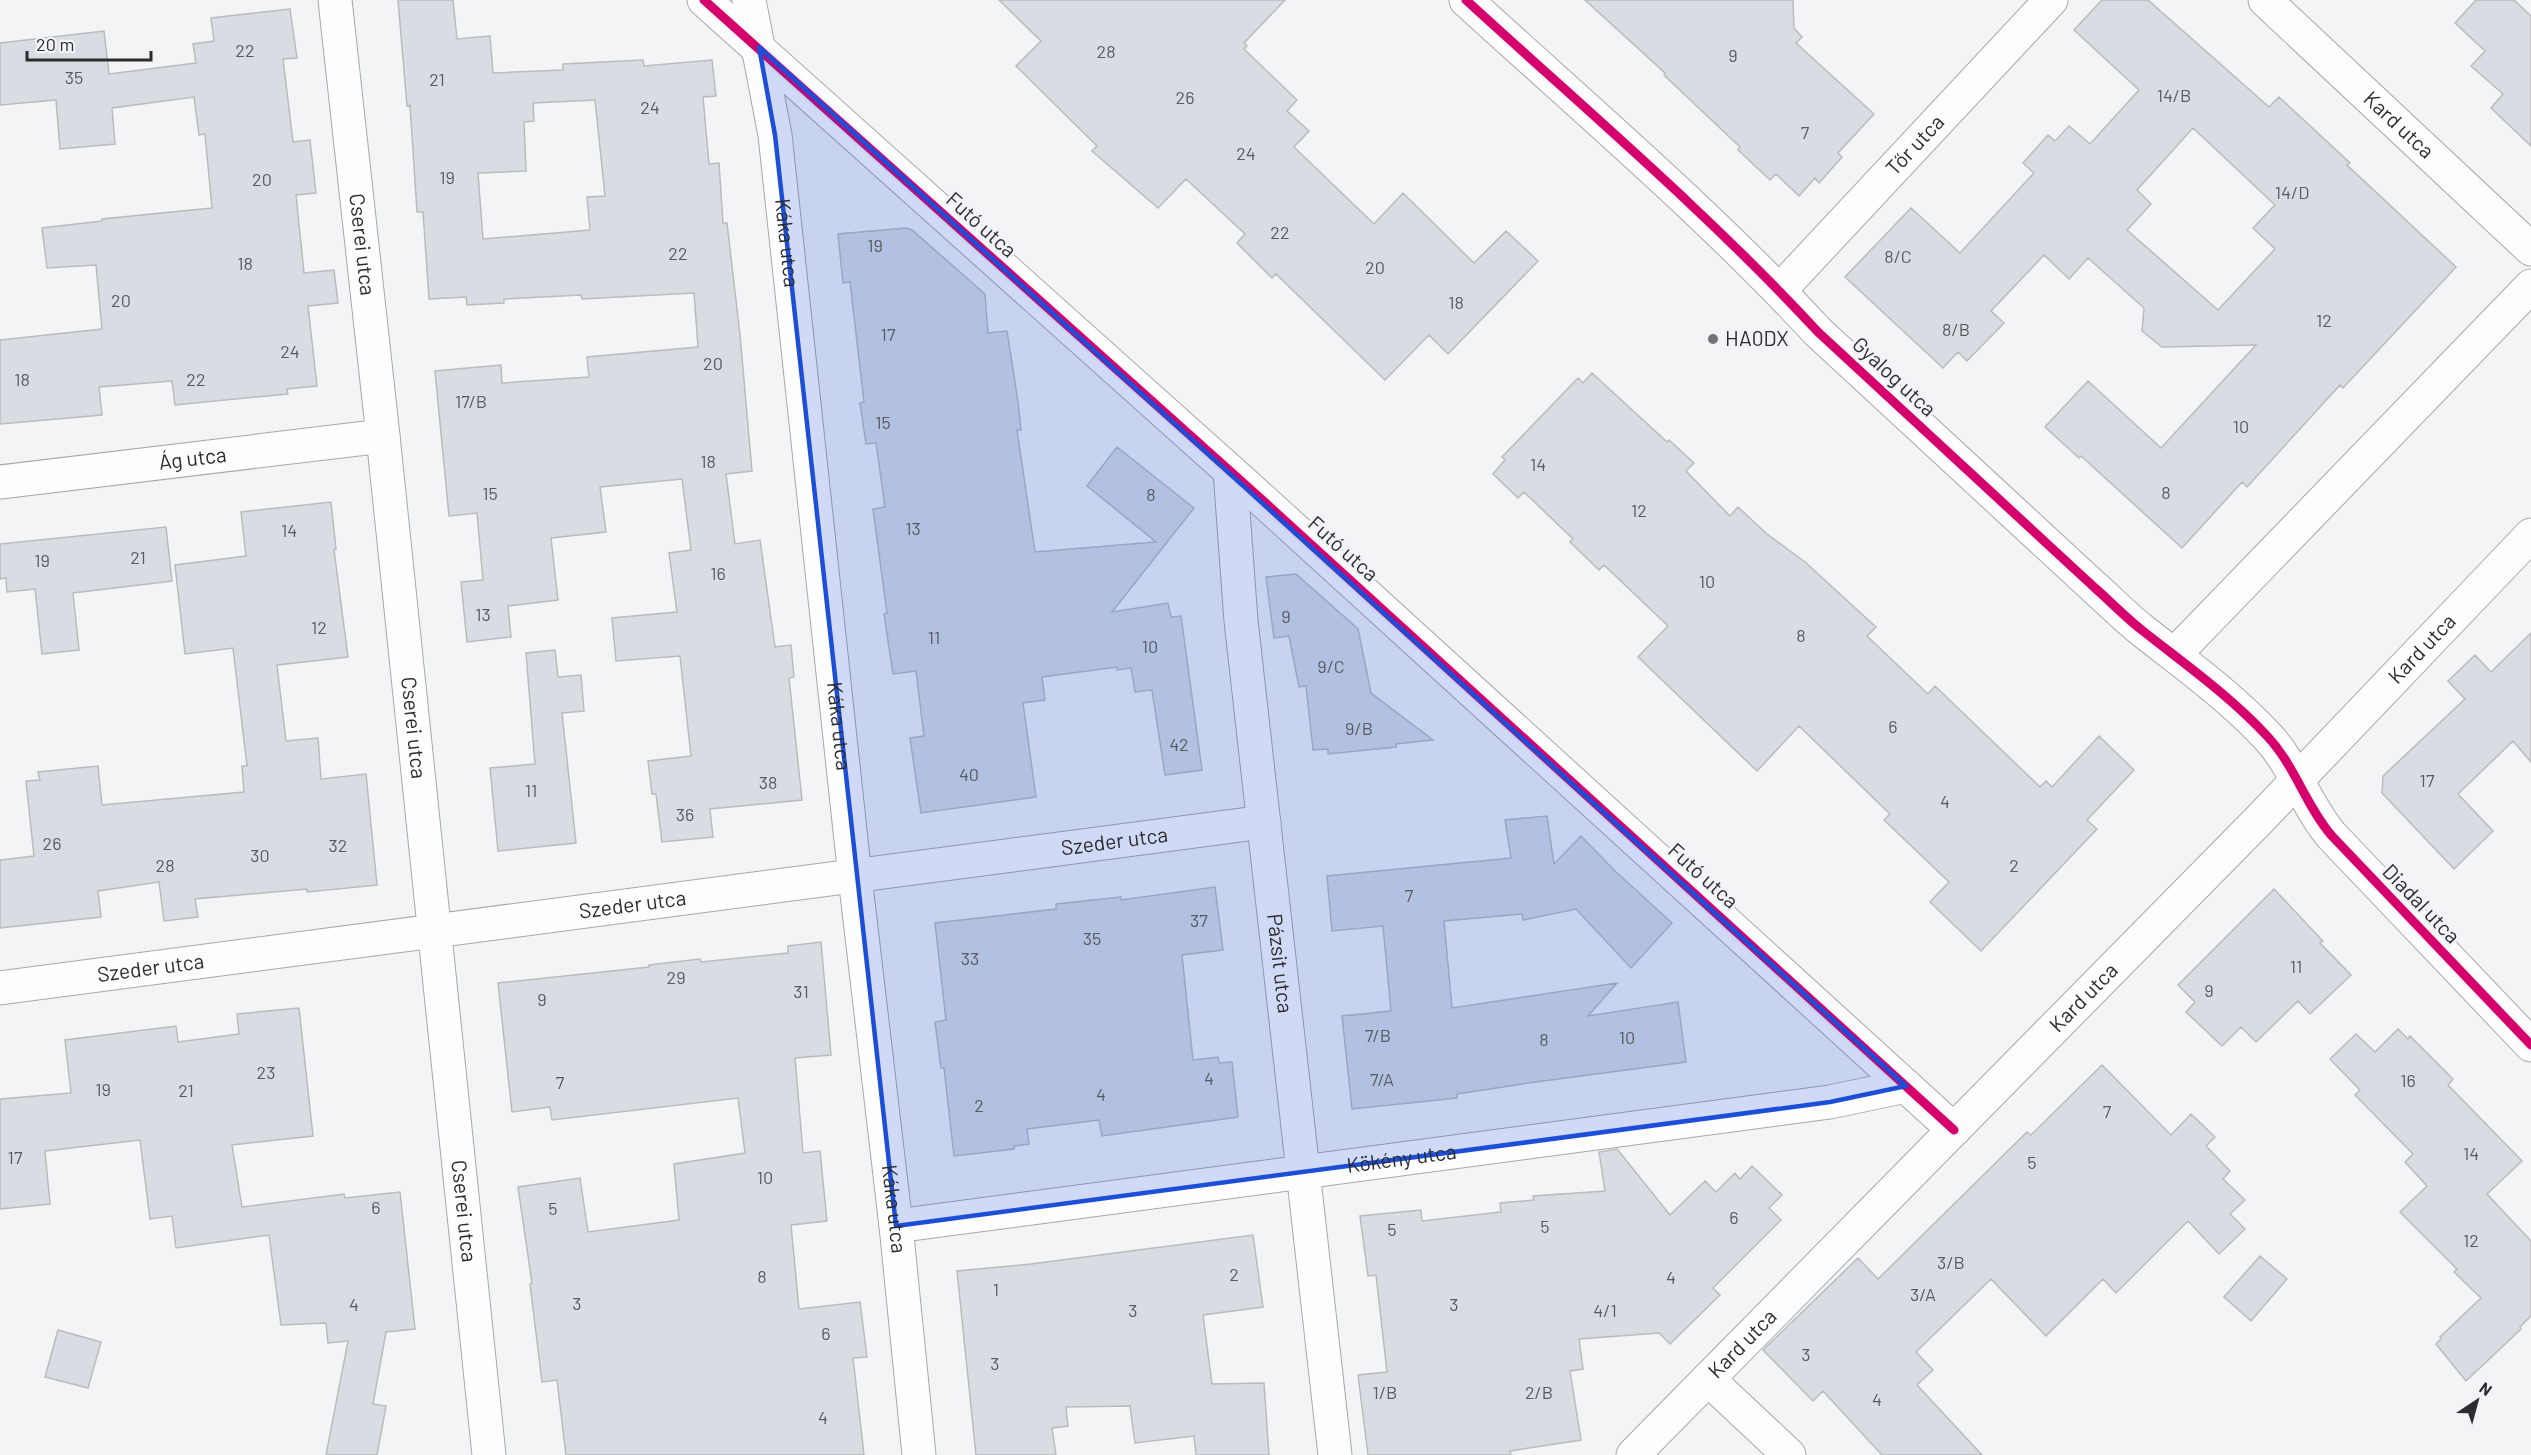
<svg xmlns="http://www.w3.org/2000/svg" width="2531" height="1455" viewBox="0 0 2531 1455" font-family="Barlow,sans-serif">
  <rect width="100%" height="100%" fill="#f2f4f6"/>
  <path fill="#d8dde4" stroke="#babbbc" stroke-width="1.5" fill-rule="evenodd" d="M398 0H453L457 39 490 36 493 73 563 70V64L643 60 644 66 712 60 716 96 703 97 709 164 719 163 723 223H727L740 335 752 471 726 474 735 544 760 540 775 647 791 645 794 677 789 678 802 800 710 809 713 837 662 842 656 794H652L648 761 691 756 680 656 616 661 612 618 677 612 669 553 691 550 682 479 600 487 606 532 551 538 558 600 508 606 511 637 467 642 461 582 483 580 477 513 449 516 435 371 501 365 502 383 589 377 587 357 698 347 694 293 582 299 581 295 504 299V303L467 305 466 297 429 299 423 212H417L410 105 407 106ZM595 100 605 196 587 197 590 230 483 239 478 173 526 171 524 122 534 121 533 103Z
    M999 0H1285L1244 43 1247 46 1244 49 1297 100 1287 111 1309 131 1294 147 1374 224 1403 193 1474 263 1506 231 1538 261 1448 354 1429 335 1385 380 1276 274 1272 278 1237 243 1245 234 1186 179 1158 208 1092 151 1097 146 1016 66 1041 41Z
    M1585 0H1793L1794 28 1802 37 1796 43 1874 114 1838 153 1842 157 1819 183 1815 178 1799 196 1776 174 1770 180 1738 150 1740 147 1664 75 1665 73Z
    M2102 0H2148L2269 107 2279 97 2350 163 2347 165 2456 267 2343 388 2340 385 2247 487 2242 482 2182 548 2081 456 2079 458 2045 427 2088 381 2161 448 2256 345 2162 347 2142 331 2144 308 2088 258 2069 279 2044 255 1991 311 2004 323 1967 361 1958 352 1943 368 1845 277 1911 208 1960 253 2034 173 2023 163 2048 135 2055 141 2069 126 2090 144 2139 90 2074 30ZM2193 128 2275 205 2253 228 2275 249 2218 310 2127 230 2151 204 2137 190Z
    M2476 0H2514L2531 16V146L2491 108 2503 94 2471 66 2485 51 2455 23Z
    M290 9 297 58 283 59 293 142 310 140 316 193 296 195 304 273 334 270 338 303 308 306 317 386 287 389 288 394 175 405 172 381 99 387 102 415 0 424V340L102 329 96 265 47 268 42 228 102 221V219L212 208 205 134 199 135 194 97 112 108 115 144 60 149 56 100 0 105V43L104 31 109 74 196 63 193 44 214 41 211 18Z
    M906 228 912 230 985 294 988 333 1007 331 1018 402 1021 430H1017L1035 552 1156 542 1087 486 1117 447 1194 508 1112 612 1168 603 1171 617 1181 616 1202 770 1165 775 1152 690 1135 692 1131 668 1117 670V667L1042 677 1045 700 1023 703 1036 797 921 813 910 738 924 736 916 671 893 674 884 614 887 613 873 509 885 507 876 443 866 444 860 403 864 402 850 282 843 283 838 234Z
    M1592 373 1667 442 1669 440 1694 463 1686 471 1730 516 1738 507 1767 534 1805 562 1876 627 1867 636 1928 694 1935 686 2040 787 2046 781 2052 787 2099 736 2134 770 2087 820 2097 829 1981 951 1930 902 1949 882 1884 820 1890 814 1799 726 1757 771 1638 657 1668 626 1604 565 1599 570 1570 542 1573 539 1524 492 1518 498 1493 474 1505 460 1502 457 1578 378 1583 383Z
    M331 502 336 549 334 550 348 657 277 665 286 741 318 738 321 779 366 774 377 885 307 892V889L195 899 198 917 164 921 159 882 98 891 101 917 0 928V860L34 856 26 781 40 780 38 772 98 766 102 805 244 792 242 766H247L233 648 185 654 175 565 246 556 241 512Z
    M166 527 172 581 73 593 79 650 42 654 35 589 7 592 6 578 0 579V544Z
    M1296 574 1358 629 1371 693 1433 740 1396 744V747L1328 754V749L1313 750 1306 686 1299 687 1289 636 1274 638 1266 577Z
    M2531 633V762L2513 741 2458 794 2493 831 2454 869 2382 793 2383 776 2465 699 2448 681 2475 655 2491 672Z
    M555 650 558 677 581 675 584 711 562 713 576 843 498 851 490 768 535 764 526 653Z
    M1547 816 1554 864 1581 836 1615 871 1672 923 1631 968 1576 909 1523 920 1522 914 1444 921 1452 1008 1617 983 1588 1016 1678 1002 1686 1062 1536 1082 1457 1094V1098L1352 1109 1342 1016 1391 1011 1383 926 1332 931 1327 876 1511 858 1505 820Z
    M1215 887 1223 950 1182 955 1193 1060 1218 1057 1219 1063 1232 1062 1238 1117 1102 1136 1099 1120 1027 1129 1029 1144 1014 1146V1149L954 1156 944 1068H941L935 1022 946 1020 935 923 1056 909V904L1121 897V900Z
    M2274 889 2323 941 2320 943 2351 975 2310 1014 2298 1001 2256 1042 2241 1027 2222 1046 2186 1012 2195 1002 2178 985Z
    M821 942 831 1055 795 1058 803 1153 820 1151 827 1221 791 1225 799 1309 860 1302 867 1357 853 1358 864 1455H566L557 1380 542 1382 530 1284 532 1283 518 1187 580 1178 588 1232 679 1220 674 1164 745 1153 738 1098 552 1120 550 1107 512 1112 498 983 649 967V965L700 959 701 962 788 953V946Z
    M299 1008 313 1136 232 1145 242 1207 344 1194 345 1198 400 1192 415 1329 386 1332 373 1404 386 1406 377 1455H326L348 1341 328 1343 326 1323 281 1325 269 1235 176 1248 172 1216 150 1219 140 1140 45 1151 50 1204 0 1209V1099L71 1093 65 1040 176 1026 178 1042 239 1034 237 1014Z
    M2398 1029 2408 1039 2410 1036 2453 1079 2448 1085 2522 1161 2487 1194 2531 1241V1316L2520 1327 2521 1329 2466 1381 2436 1344 2441 1339 2440 1337 2481 1298 2454 1272 2457 1269 2400 1212 2427 1186 2405 1162 2413 1154 2355 1095 2360 1090 2330 1059 2356 1034 2375 1052Z
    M2102 1065 2171 1135 2191 1114 2215 1137 2206 1146 2230 1171 2223 1179 2245 1200 2230 1214 2245 1229 2219 1254 2188 1221 2116 1293 2103 1279 2046 1336 1991 1279 1916 1352 1933 1370 1917 1385 1982 1455H1882L1823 1391 1813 1401 1763 1350 1858 1258 1878 1279 2027 1132 2031 1135Z
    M1617 1149 1670 1215 1705 1181 1716 1192 1735 1173 1740 1179 1752 1166 1782 1195 1769 1208 1781 1220 1713 1288 1720 1295 1670 1344 1659 1333 1579 1339 1583 1369 1570 1371 1581 1440 1510 1451 1511 1455H1368L1358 1375 1387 1372 1376 1275 1368 1276 1360 1216 1421 1210 1422 1221 1501 1212 1500 1203 1534 1200 1533 1196 1605 1191 1599 1152Z
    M1253 1235 1263 1307 1203 1315 1212 1384 1264 1383 1269 1455H1196L1194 1436 1135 1443 1130 1406 1066 1407 1068 1426 1052 1428 1056 1455H976L957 1271 1031 1264Z
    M2260 1256 2287 1279 2251 1321 2224 1297Z
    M58 1330 101 1342 88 1388 45 1377Z"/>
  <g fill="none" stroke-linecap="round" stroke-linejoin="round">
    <defs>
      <g id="minor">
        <path id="s1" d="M335 0 383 436 489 1455"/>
        <path d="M704 0 1249 488 1954 1130"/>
        <path id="s2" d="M749 0 775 135 855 877 896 1226 919 1455"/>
        <path d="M1466 0C1585 109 1709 214 1818 332L2095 588C2111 602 2126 618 2143 631 2186 665 2230 696 2268 737 2295 766 2306 806 2332 836L2531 1045"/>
        <path id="s3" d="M2265 0 2531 249"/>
        <path id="s4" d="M1780 290 2051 0"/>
        <path id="s5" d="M1230 471 1241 621 1335 1455"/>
        <path id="s6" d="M0 482 383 436"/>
        <path d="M2174 655 2531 286"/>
        <path id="s7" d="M0 988 1264 822"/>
        <path id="s8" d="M896 1226 1830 1102 1906 1086"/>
        <path d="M1708 1379 1789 1455"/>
        <path id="s9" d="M1633 1455 2259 820 2531 535"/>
      </g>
    </defs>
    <use href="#minor" stroke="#a7a8aa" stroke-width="35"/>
    <use href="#minor" stroke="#fdfdfe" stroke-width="33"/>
    <defs>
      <path id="cycleway" d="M704 0 1249 488 1954 1130
        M1466 0C1585 109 1709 214 1818 332L2095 588C2111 602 2126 618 2143 631 2186 665 2230 696 2268 737 2295 766 2306 806 2332 836L2531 1045"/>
    </defs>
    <use href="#cycleway" stroke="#f1f3f7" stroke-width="13"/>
    <use href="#cycleway" stroke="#d6006c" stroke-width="9"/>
  </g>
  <path fill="#1d4ed8" fill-opacity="0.2" stroke="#1d4ed8" stroke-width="4.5" stroke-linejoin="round" d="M759 47 1906 1086 1830 1102 896 1226 775 135Z"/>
  <circle fill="#717273" stroke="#f1f3f7" stroke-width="2" cx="1713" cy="339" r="6"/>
  <g text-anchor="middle" stroke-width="6" stroke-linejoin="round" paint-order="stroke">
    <g font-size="18" fill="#595b5e">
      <text x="245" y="57">22</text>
      <text x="1106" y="58">28</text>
      <text x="1733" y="62">9</text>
      <text x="74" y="84">35</text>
      <text x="437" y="86">21</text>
      <text x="2174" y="102">14/B</text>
      <text x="1185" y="104">26</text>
      <text x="650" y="114">24</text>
      <text x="1805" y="139">7</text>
      <text x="1246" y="160">24</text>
      <text x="447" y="184">19</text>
      <text x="262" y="186">20</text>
      <text x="2292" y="199">14/D</text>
      <text x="1280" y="239">22</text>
      <text x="875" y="252">19</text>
      <text x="678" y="260">22</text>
      <text x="1898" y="263">8/C</text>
      <text x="245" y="270">18</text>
      <text x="1375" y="274">20</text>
      <text x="121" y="307">20</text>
      <text x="1456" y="309">18</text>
      <text x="2324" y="327">12</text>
      <text x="1956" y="336">8/B</text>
      <text x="888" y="341">17</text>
      <text x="290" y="358">24</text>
      <text x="713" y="370">20</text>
      <text x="22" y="386">18</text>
      <text x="196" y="386">22</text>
      <text x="471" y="408">17/B</text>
      <text x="883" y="429">15</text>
      <text x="2241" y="433">10</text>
      <text x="708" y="468">18</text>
      <text x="1538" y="471">14</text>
      <text x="2166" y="499">8</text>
      <text x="490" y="500">15</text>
      <text x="1151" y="501">8</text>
      <text x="1639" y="517">12</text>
      <text x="913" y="535">13</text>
      <text x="289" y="537">14</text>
      <text x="138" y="564">21</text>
      <text x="42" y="567">19</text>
      <text x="718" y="580">16</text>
      <text x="1707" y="588">10</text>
      <text x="483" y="621">13</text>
      <text x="1286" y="623">9</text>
      <text x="319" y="634">12</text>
      <text x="1801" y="642">8</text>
      <text x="934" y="644">11</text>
      <text x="1150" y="653">10</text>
      <text x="1331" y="673">9/C</text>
      <text x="1893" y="733">6</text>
      <text x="1359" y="735">9/B</text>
      <text x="1179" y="751">42</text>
      <text x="969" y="781">40</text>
      <text x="2427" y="787">17</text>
      <text x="768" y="789">38</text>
      <text x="531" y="797">11</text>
      <text x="1945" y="808">4</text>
      <text x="685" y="821">36</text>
      <text x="52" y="850">26</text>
      <text x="338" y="852">32</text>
      <text x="260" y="862">30</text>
      <text x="165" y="872">28</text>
      <text x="2014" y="872">2</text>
      <text x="1409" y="902">7</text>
      <text x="1199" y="927">37</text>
      <text x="1092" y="945">35</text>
      <text x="970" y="965">33</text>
      <text x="2296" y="973">11</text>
      <text x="676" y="984">29</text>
      <text x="2209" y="997">9</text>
      <text x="801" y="998">31</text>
      <text x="542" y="1006">9</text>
      <text x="1378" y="1042">7/B</text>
      <text x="1627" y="1044">10</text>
      <text x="1544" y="1046">8</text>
      <text x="266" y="1079">23</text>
      <text x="1209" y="1085">4</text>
      <text x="1382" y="1086">7/A</text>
      <text x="2408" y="1087">16</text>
      <text x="560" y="1089">7</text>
      <text x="103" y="1096">19</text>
      <text x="186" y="1097">21</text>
      <text x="1101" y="1101">4</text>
      <text x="979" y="1112">2</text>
      <text x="2107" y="1118">7</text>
      <text x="2471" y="1160">14</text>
      <text x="15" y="1164">17</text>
      <text x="2032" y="1169">5</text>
      <text x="765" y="1184">10</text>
      <text x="376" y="1214">6</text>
      <text x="553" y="1215">5</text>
      <text x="1734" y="1224">6</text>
      <text x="1545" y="1233">5</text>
      <text x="1392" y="1236">5</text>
      <text x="2471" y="1247">12</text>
      <text x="1951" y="1269">3/B</text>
      <text x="1234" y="1281">2</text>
      <text x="762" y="1283">8</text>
      <text x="1671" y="1284">4</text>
      <text x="996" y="1296">1</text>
      <text x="1923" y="1301">3/A</text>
      <text x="577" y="1310">3</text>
      <text x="354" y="1311">4</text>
      <text x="1454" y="1311">3</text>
      <text x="1133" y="1317">3</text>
      <text x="1605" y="1317">4/1</text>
      <text x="826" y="1340">6</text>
      <text x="1806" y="1361">3</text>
      <text x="995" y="1370">3</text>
      <text x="1385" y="1399">1/B</text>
      <text x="1539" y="1399">2/B</text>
      <text x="1877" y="1406">4</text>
      <text x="823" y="1424">4</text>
    </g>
    <g font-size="21" fill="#2b2c2d" stroke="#f1f3f7">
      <text dy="7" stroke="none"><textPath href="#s3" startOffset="183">Kard utca</textPath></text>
      <text dy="7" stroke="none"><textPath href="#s4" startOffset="198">Tőr utca</textPath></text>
      <text transform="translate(981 225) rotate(42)" y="7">Futó utca</text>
      <text dy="7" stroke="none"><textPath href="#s2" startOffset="246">Káka utca</textPath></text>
      <text dy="7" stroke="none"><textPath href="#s1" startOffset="246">Cserei utca</textPath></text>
      <text transform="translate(1894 377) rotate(43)" y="7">Gyalog utca</text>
      <text dy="7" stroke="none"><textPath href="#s6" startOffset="194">Ág utca</textPath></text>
      <text transform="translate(1343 549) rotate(42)" y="7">Futó utca</text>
      <text dy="7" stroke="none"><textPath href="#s9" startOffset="1128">Kard utca</textPath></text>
      <text dy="7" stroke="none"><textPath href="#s1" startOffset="732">Cserei utca</textPath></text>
      <text dy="7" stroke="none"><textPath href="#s2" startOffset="732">Káka utca</textPath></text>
      <text dy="7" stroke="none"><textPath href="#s7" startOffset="1124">Szeder utca</textPath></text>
      <text transform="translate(1703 876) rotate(42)" y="7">Futó utca</text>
      <text transform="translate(2421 904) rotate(46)" y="7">Diadal utca</text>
      <text dy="7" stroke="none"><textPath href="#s7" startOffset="638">Szeder utca</textPath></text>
      <text dy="7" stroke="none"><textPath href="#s5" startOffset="495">Pázsit utca</textPath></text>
      <text dy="7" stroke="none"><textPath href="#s7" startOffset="152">Szeder utca</textPath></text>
      <text dy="7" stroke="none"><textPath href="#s9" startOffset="642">Kard utca</textPath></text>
      <text dy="7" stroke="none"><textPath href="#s8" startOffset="510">Kökény utca</textPath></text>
      <text dy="7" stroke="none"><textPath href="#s2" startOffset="1218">Káka utca</textPath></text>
      <text dy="7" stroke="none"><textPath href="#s1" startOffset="1218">Cserei utca</textPath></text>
      <text dy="7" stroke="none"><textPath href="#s9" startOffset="156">Kard utca</textPath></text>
    </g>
    <g font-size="21" fill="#2b2c2d" stroke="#f1f3f7" text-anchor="start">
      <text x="1725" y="346">HA0DX</text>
    </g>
  </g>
  <g transform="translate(2477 1401) rotate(36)" stroke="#f1f3f7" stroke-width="4.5" paint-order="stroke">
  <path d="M0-4.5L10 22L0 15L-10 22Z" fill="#2b2c2d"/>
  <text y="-9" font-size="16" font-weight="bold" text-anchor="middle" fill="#2b2c2d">N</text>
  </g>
  <path d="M27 51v9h124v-9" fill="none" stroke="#2b2c2d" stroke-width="3"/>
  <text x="36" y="51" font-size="18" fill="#2b2c2d" stroke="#f1f3f7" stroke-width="4.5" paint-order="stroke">20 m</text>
</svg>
